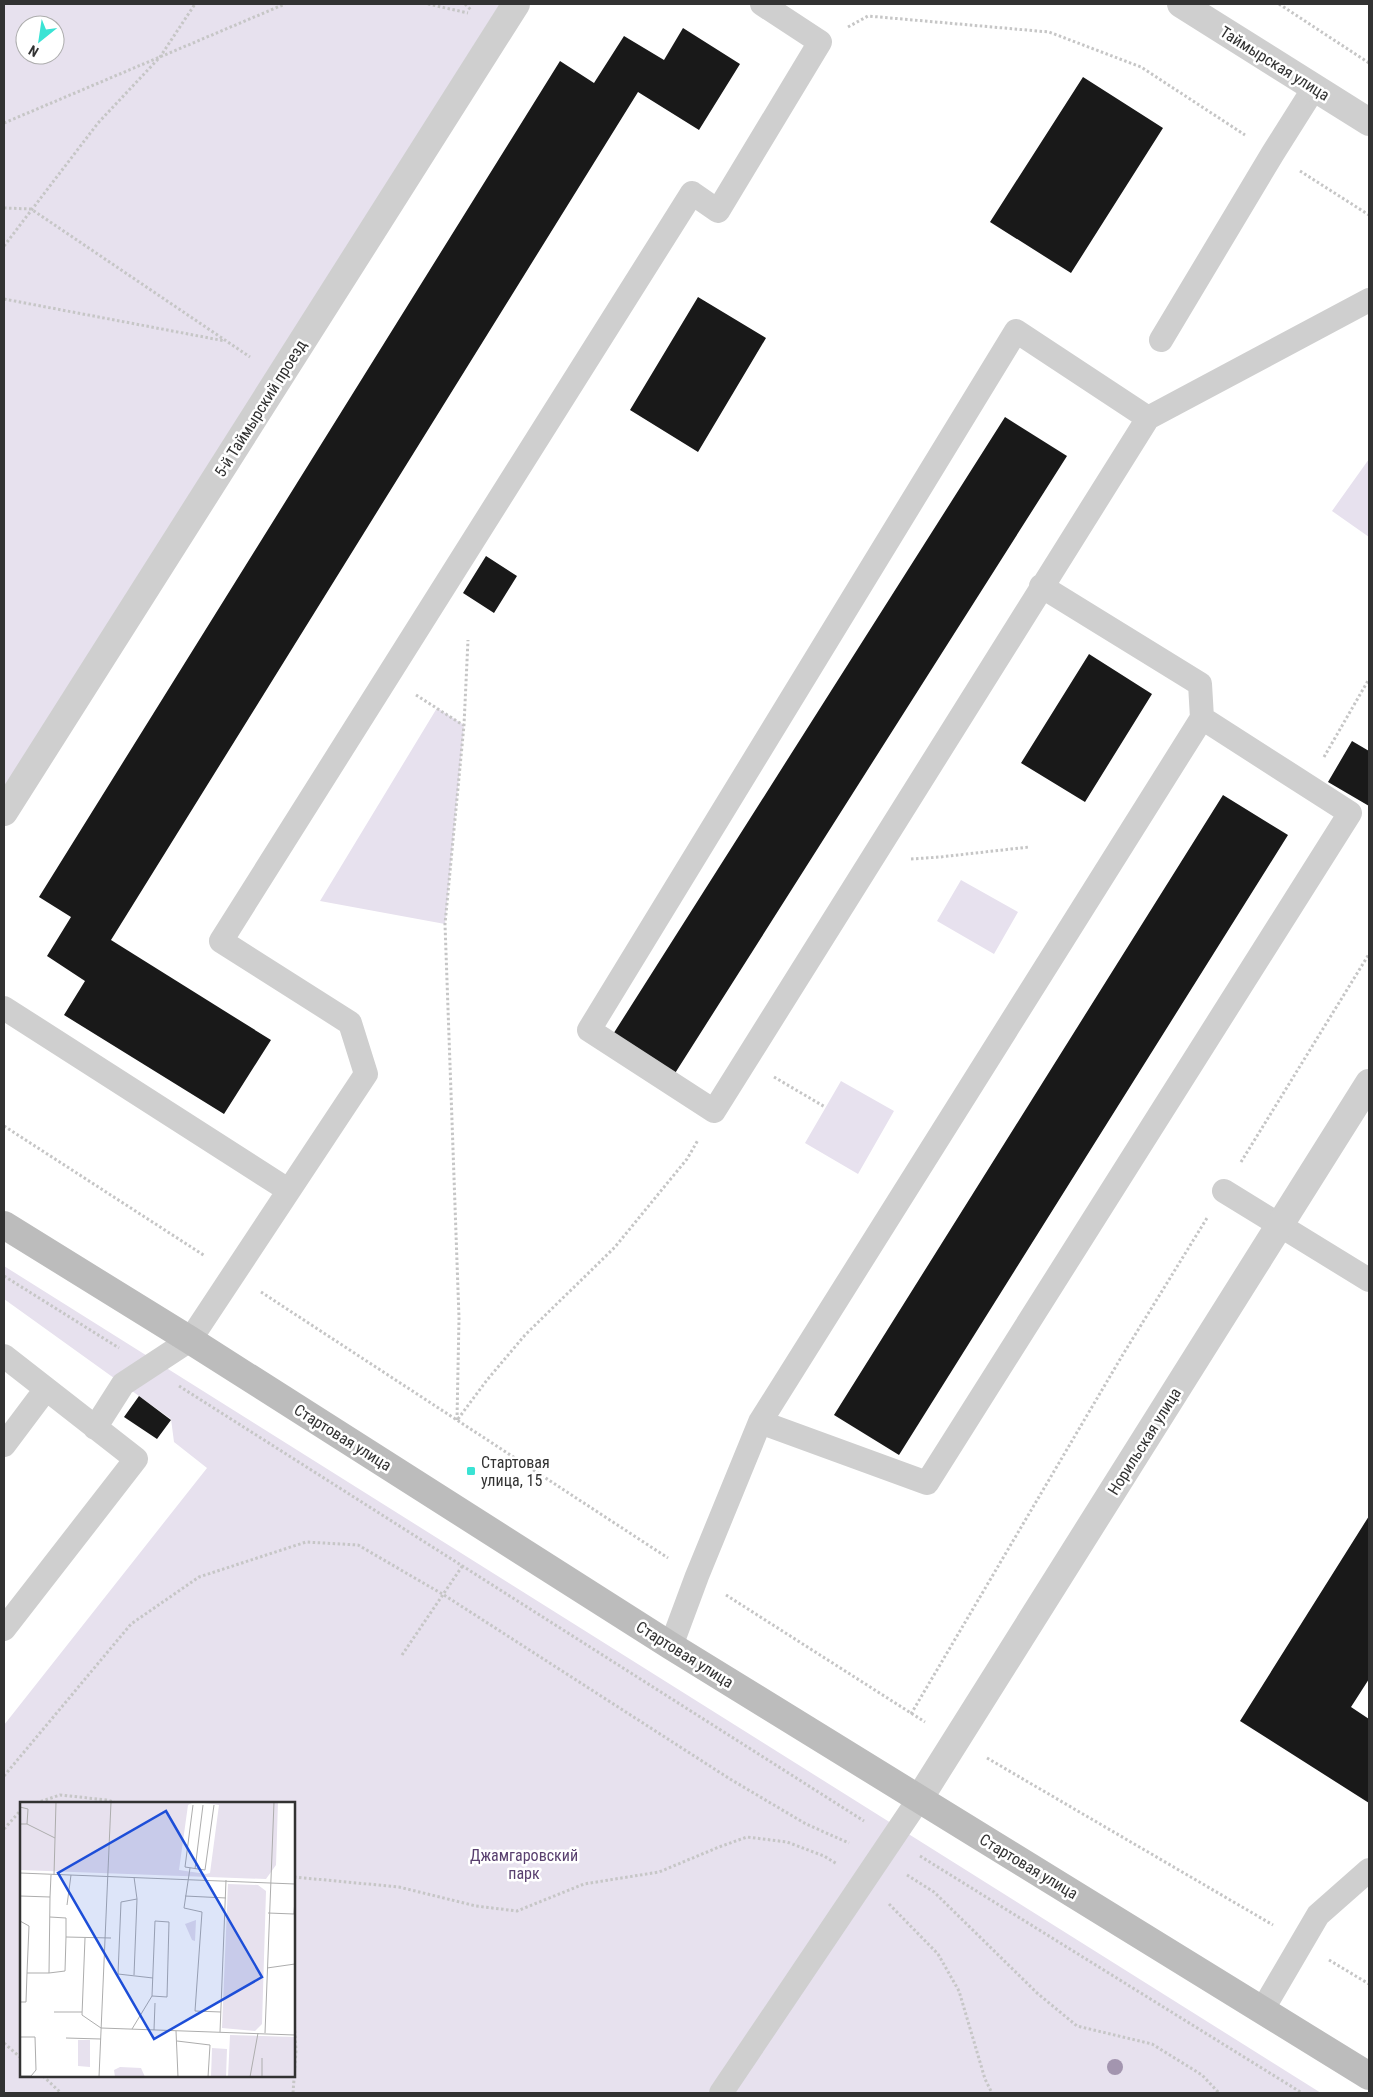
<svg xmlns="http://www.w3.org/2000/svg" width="1373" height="2097" viewBox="0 0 1373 2097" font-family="'Roboto Condensed',sans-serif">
  <rect width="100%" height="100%" fill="#fff"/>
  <path fill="#e7e1ee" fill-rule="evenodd" d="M4 4H500L4 791ZM25 25H55V55H25Z
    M1369 459V537L1332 511Z
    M437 708 464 725 445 924 320 901Z
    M961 880 1018 912 994 954 937 921Z
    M841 1081 894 1111 858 1174 805 1143Z
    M4 1266 1321 2093H4V1725L207 1468 174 1442 171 1419 4 1299ZM21 1803H294V2076H21Z"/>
  <path fill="#191919" d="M683 28 740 64 699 130 638 92 111 940 271 1040 224 1114 64 1015 85 981 47 956 71 917 39 897 560 61 594 83 624 36 664 60Z
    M1083 77 1163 128 1071 273 990 222Z
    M698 297 766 338 698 452 630 410Z
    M1005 417 1067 456 672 1078 610 1039Z
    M486 556 517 576 494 613 463 593Z
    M1089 654 1152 694 1085 802 1021 763Z
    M1352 741 1369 751V806L1328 782Z
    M1223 795 1288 835 899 1455 834 1415Z
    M139 1396 171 1420 157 1439 124 1417Z
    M1369 1516V1679L1351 1707 1369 1719V1803L1240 1721Z"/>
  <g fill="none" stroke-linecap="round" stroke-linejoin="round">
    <path stroke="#c6c6c6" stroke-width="3" stroke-dasharray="2.5 2.5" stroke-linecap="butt" d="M428 4 468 13
      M465 4 471 10
      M1279 4 1369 63
      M848 27 868 16 1049 32 1141 67 1245 135
      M4 123 285 4
      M1300 171 1369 215
      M4 208 31 209 250 357
      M4 246 98 123 160 57 195 4
      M4 299 225 341
      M416 695 463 725
      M1324 757 1369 679
      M911 859 940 857 1029 847
      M774 1077 825 1107
      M4 1126 205 1256
      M1241 1162 1369 954
      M4 1276 119 1348
      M261 1292 668 1558
      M179 1386 864 1821
      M458 1419 487 1380 525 1335 615 1247 687 1159 698 1140
      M457 1420 459 1318 445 924 464 725 468 640
      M726 1595 925 1722
      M402 1655 463 1565
      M911 1714 1122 1356 1207 1218
      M987 1758 1273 1925
      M4 1776 131 1624 199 1577 306 1542 358 1545 444 1595 730 1779 806 1824 849 1843
      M36 1803 60 1795 107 1800 117 1803
      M4 1829 21 1810
      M920 1856 1302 2093
      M907 1875 934 1892 1037 1993 1077 2026 1152 2044 1202 2075 1219 2093
      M294 1877 399 1887 476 1906 517 1911 584 1884 659 1872 719 1847 747 1837 787 1842 824 1856 837 1864
      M889 1904 938 1954 959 1991 985 2079 992 2093
      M1329 1960 1369 1984
      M4 2043 21 2058
      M43 2076 61 2093
      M293 2093 296 2051 294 2017"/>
    <path stroke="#cfcfcf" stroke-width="24" d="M1161 340 1273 153 1314 88
      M1148 418 1016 331 589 1030 714 1111 1148 418 1369 300
      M4 1008 288 1190
      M1224 1191 1369 1280
      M4 1356 136 1459 4 1629
      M760 1422 927 1483 1350 813 1202 718
      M95 1428 123 1384 190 1340 366 1074 350 1023 221 941 692 193 718 211 820 42 762 4
      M4 1445 46 1389
      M671 1646 697 1576 760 1422 1202 718 1200 684 1041 586
      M1263 2009 1318 1915 1369 1870
      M721 2093 919 1799"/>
    <path stroke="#cfcfcf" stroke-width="28" d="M1181 4 1369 122
      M4 812 516 4
      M919 1799 1369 1083"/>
    <path stroke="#bcbcbc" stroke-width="28" d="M4 1225 190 1340 671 1646 1369 2076"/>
  </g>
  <circle fill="#a395af" cx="1115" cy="2067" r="8"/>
  <rect fill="#3ae3d4" stroke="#fff" stroke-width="2" x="466" y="1466" width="10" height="10" rx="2.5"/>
  <g text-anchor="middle" stroke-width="5" stroke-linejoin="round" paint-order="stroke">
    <g font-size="16" fill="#323232" stroke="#fff">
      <text transform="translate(1275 63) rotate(32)" y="6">Таймырская улица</text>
      <text transform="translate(260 408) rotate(-58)" y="6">5-й Таймырский проезд</text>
      <text transform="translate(343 1437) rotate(32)" y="6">Стартовая улица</text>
      <text transform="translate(1144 1441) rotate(-58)" y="6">Норильская улица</text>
      <text transform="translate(685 1654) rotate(32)" y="6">Стартовая улица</text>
      <text transform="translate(1029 1866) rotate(31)" y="6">Стартовая улица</text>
    </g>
    <g font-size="16" fill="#323232" stroke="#fff" text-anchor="start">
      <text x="481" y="1468">Стартовая<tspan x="481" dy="18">улица, 15</tspan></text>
    </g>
    <g font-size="16" fill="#583f6e" stroke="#fff">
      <text x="524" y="1861">Джамгаровский<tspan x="524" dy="18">парк</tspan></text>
    </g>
  </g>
  <g transform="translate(20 1802)">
    <rect width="275" height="275" fill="#fff"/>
    <path d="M0 0H174L168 3 159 68 186 72 190 71 199 3 176 0H258L256 63 246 77 0 68ZM208 82 238 83 246 89 242 222 235 229 202 226ZM176 118 175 139 172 138 165 122ZM210 233 275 235V275H208ZM58 238H70V265L58 264ZM192 246 207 247 206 275H191ZM100 265 121 266 125 275H95L94 268Z" fill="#e7e1ee"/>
    <path fill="none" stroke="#adadad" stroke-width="1" d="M173 3 165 65 185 68 194 3M0 5 8 7 7 22M0 22H7L35 36M170 66 164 106 182 110 175 209 201 210M175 67 183 3M0 71 275 82M34 73 36 0M114 75 117 97 114 173M0 94 30 95 31 73M165 94 206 96M30 95 29 171 45 169 46 135M117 97 101 100 98 172 133 176M47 103 51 73M248 111 274 112 275 97M30 115 46 116V135L91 136M0 119 9 124 7 171H29M65 136 62 213 81 226M247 166 275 162M0 200H6L7 171M34 210H62M81 226 275 233M112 227 132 194 135 119 149 120 147 195 132 194M134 228 135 201M156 229 158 275M200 230 206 78M245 231 254 0M0 235H15L16 268 11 274H0M46 236 81 237M157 239 190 243 188 275M79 275 91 0M230 275 238 231M242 275V256"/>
    <path fill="#1d4ed8" fill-opacity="0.15" stroke="#1d4ed8" stroke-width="2.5" d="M146 9 242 175 134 237 38 71Z"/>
    <rect width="275" height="275" fill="none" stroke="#323232" stroke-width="2.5"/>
  </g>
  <rect width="1373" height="2097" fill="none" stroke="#323232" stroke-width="10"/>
  <g transform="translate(40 40) rotate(210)"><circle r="24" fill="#ffffff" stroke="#adadad"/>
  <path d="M0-4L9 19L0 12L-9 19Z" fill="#3ae3d4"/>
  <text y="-8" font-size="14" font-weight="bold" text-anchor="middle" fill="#323232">N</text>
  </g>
</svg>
